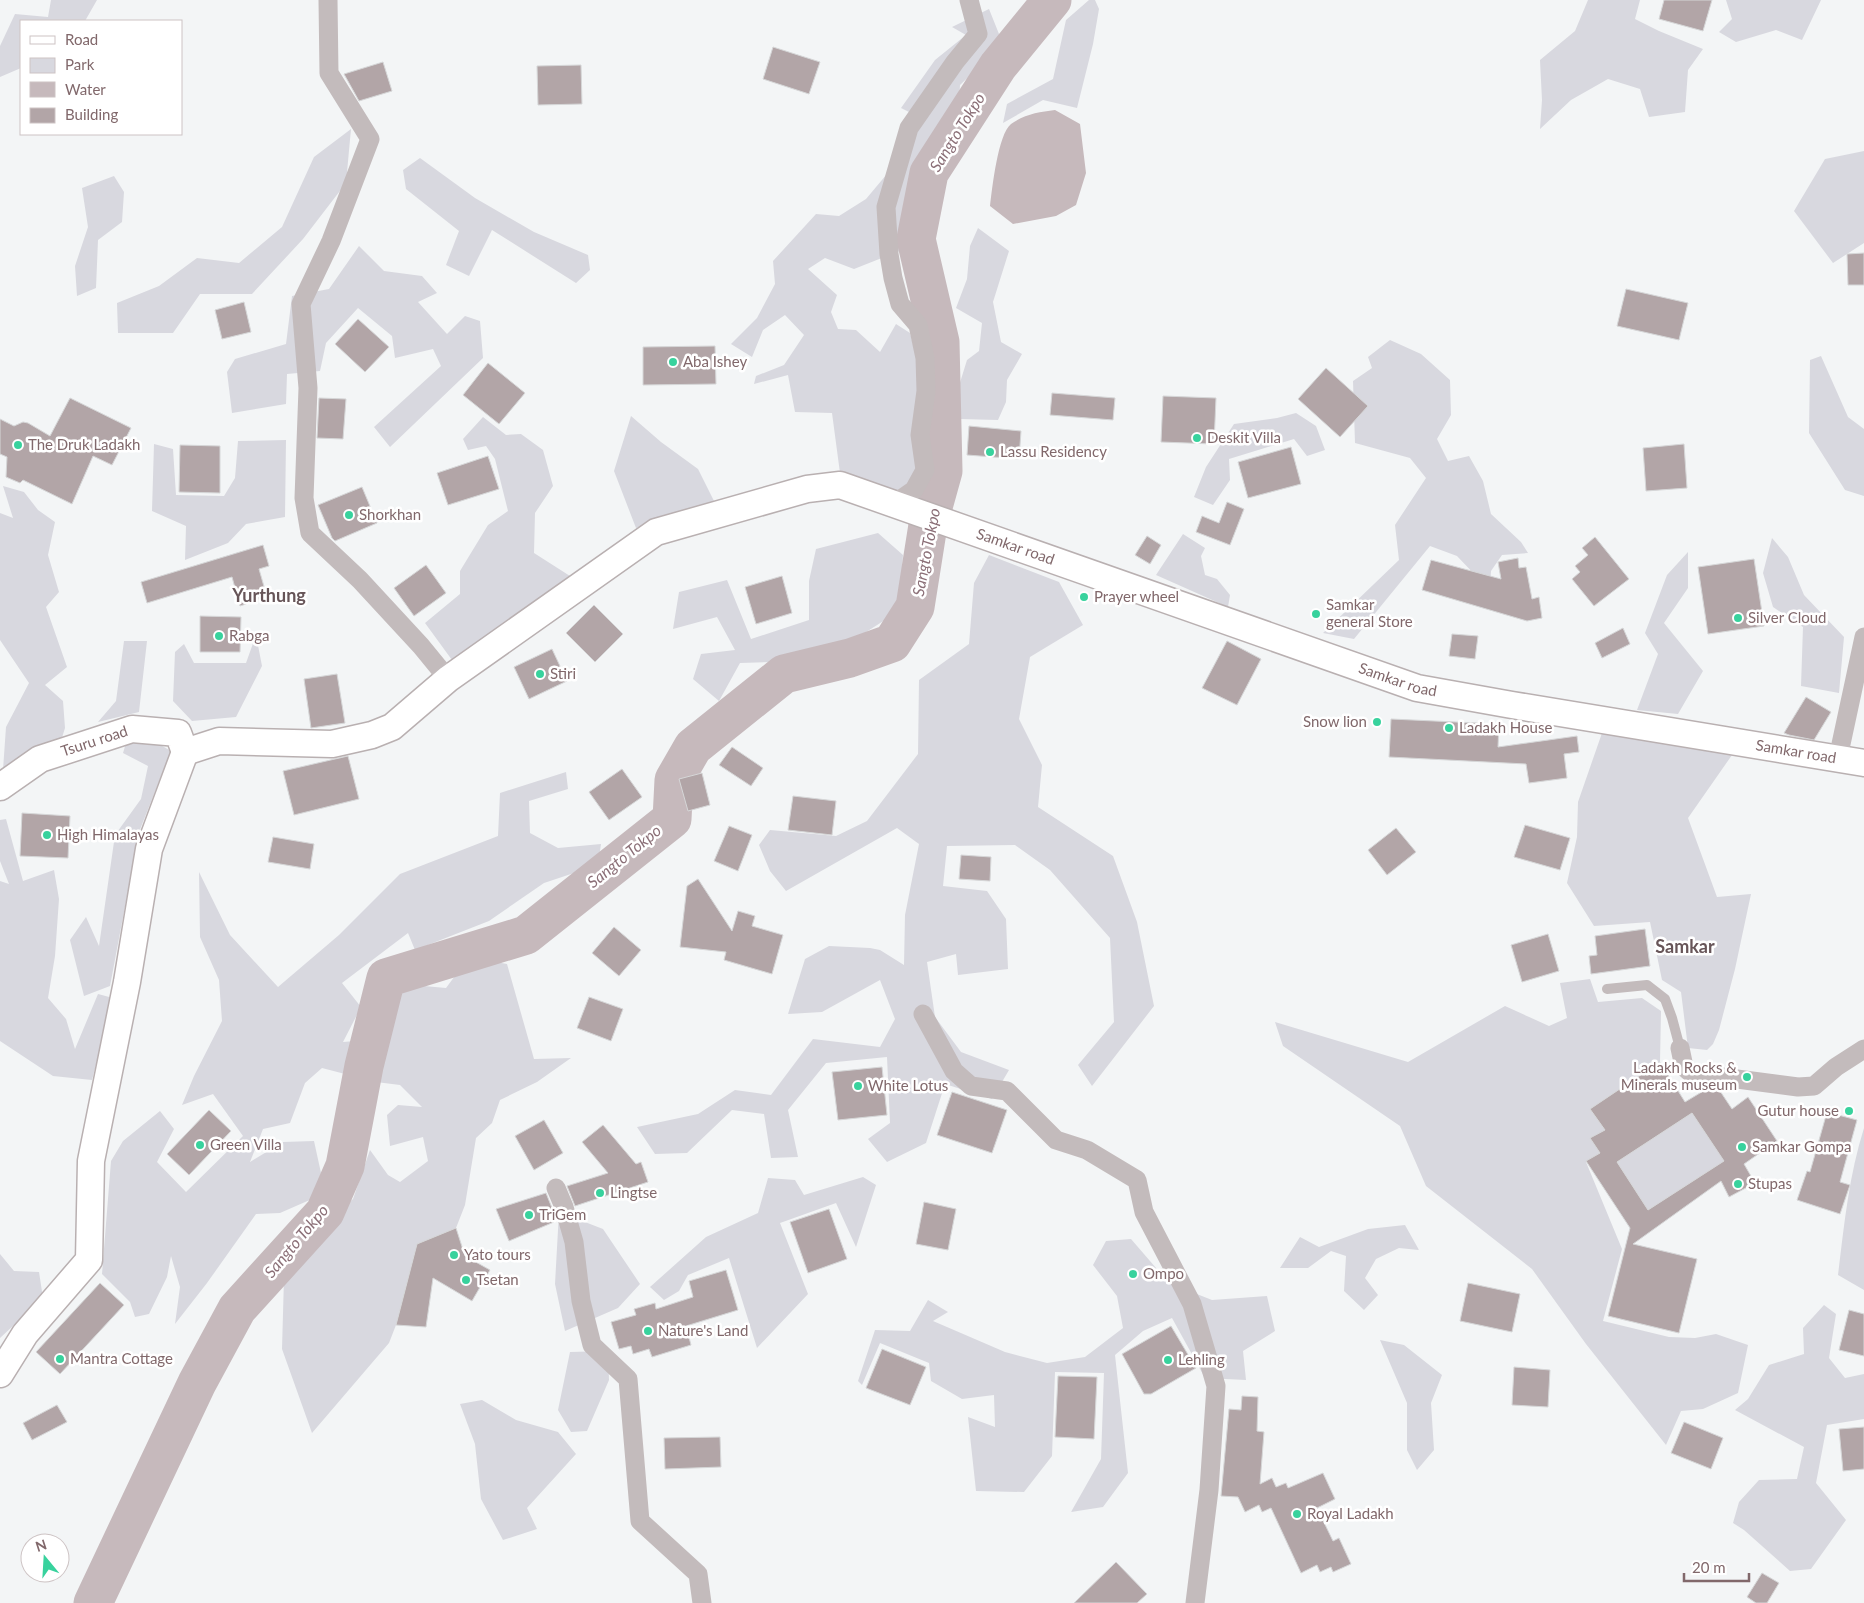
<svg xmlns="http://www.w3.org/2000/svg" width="1864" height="1603" viewBox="0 0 1864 1603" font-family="Lato,sans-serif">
  <rect width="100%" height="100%" fill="#f3f5f6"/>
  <path fill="#d8d8df" d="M51 0H97L85 21H21V68L0 77V46L15 14 48 17Z
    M1089 0H1095L1099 9 1093 44 1077 108 1043 100 1003 123 1007 104 1053 79 1066 20Z
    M1588 0H1640L1635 19 1659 31 1703 49 1688 70 1685 112 1649 117 1640 89 1608 79 1571 100 1540 129 1542 100 1540 60 1575 31Z
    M1726 0H1821L1802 40 1776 30 1736 42 1719 32 1732 19Z
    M989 9 1003 44 960 85 959 103 922 156 905 207 902 250 854 269 825 258 808 269 837 295 831 312 838 329 856 330 880 352 896 324 910 333 919 367 923 489 899 493 840 473 832 413 795 412 788 375 754 384 756 376 784 365 804 335 785 315 763 330 752 357 731 344 757 318 775 284 773 261 816 214 839 216 866 199 897 162 917 116 901 108 935 60 966 35 952 27Z
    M351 129 346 183 303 239 252 294H200L173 333H118L117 303 159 286 197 258 239 263 282 227 314 157Z
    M1864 151V243L1833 263 1794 211 1825 159Z
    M420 158 475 198 534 232 588 255 590 270 576 283 492 230 469 276 446 265 459 231 406 189 403 170Z
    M114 176 124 192 122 222 98 240 96 288 77 296 75 266 88 227 82 188Z
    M978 228 1009 251 993 302 1001 342 1022 354 1007 380 1006 402 998 420 959 419 958 389 967 360 979 351 982 323 956 308 967 279 970 246Z
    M359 246 384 271 422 276 437 293 418 302 447 334 465 316 480 321 483 358 390 447 374 427 441 366 433 349 395 358 392 336 358 308 326 343 320 371 287 374 286 404 232 413 227 372 235 359 286 344 292 296 329 289Z
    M1390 340 1421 354 1450 380 1451 415 1437 439 1448 461 1469 456 1483 481 1491 514 1521 542 1528 553 1502 555 1491 571 1489 599 1477 577 1457 556 1430 546 1354 639 1323 633 1399 560 1395 525 1426 478 1410 458 1355 443 1353 381 1372 368 1368 357Z
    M1821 356 1848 417 1864 429V496L1845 490 1809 433 1810 360Z
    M1296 413 1316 426 1325 450 1307 456 1294 439 1229 459 1230 480 1213 505 1194 497 1206 467 1234 424 1277 418Z
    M631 416 661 442 698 469 715 503 693 508 636 528 614 471Z
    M483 417 506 435 521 434 543 450 553 486 535 513 534 553 570 576 452 660 425 623 460 594V571L488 525 508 511 495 459 486 446 468 450 463 439Z
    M286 440 285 517 246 524 228 543 185 560 186 526 152 511 154 444 173 449 176 495 224 496 235 478 238 441Z
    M3 486 24 492 38 510 55 522 48 555 59 592 46 607 67 667 45 685 63 701 65 728 60 744 3 770 6 727 29 683 0 640V513L13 518Z
    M878 533 903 555 899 611 849 643 807 661 740 663 719 701 693 679 701 654 735 650 717 617 673 629 679 592 727 580 751 639 809 620V581L816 549Z
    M1183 534 1205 548 1201 556 1205 575 1217 579 1230 595 1228 607 1156 575Z
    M1772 538 1788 557 1804 595 1844 637 1839 693 1801 686 1803 627 1773 607 1763 573Z
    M1688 552V588L1664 623 1703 671 1678 714 1637 710 1658 654 1645 633 1667 575Z
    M989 555 1059 582 1083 625 1030 657 1019 719 1042 765 1038 807 1113 856 1137 922 1154 1006 1092 1086 1078 1065 1114 1022 1110 938 1050 870 1015 845 947 846 943 886 987 891 1006 919 1008 969 958 975 956 954 927 962 935 1017 961 1052 1009 1070 992 1099 945 1084 926 1143 887 1162 868 1139 890 1123 887 1057 826 1063 788 1110 798 1157 771 1158 764 1114 732 1110 687 1153 655 1154 637 1127 698 1114 735 1090 771 1095 813 1039 880 1047 895 1019 880 980 822 1012 788 1014 805 959 829 946 870 948 880 950 904 965 905 915 919 844 897 828 786 891 770 871 759 845 770 830 836 836 867 821 918 754 919 680 969 644 974 583Z
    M256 635 262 666 236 717 192 721 173 701 175 652 184 644 194 663H246Z
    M124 641H147L139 712 98 722 116 701Z
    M1602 733 1732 755 1688 818 1717 897 1751 894 1735 969 1719 1030 1713 1044 1707 1050 1688 1048 1681 992 1662 980 1650 922 1594 926 1567 883 1577 837 1578 802Z
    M126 743H157L171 751 139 832 110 986 84 996 70 940 86 917 99 946 115 835 141 799 148 766 123 753Z
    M566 772 568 789 529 801 530 833 558 848 601 844 598 865 544 883 489 921 415 950 408 933 342 983 361 1007 343 1042 355 1041 345 1074 322 1068 305 1083 290 1123 263 1129 250 1162 283 1142 314 1141 321 1173 312 1199 280 1213 256 1214 207 1283 175 1324 180 1287 171 1256 167 1277 149 1314 135 1317 130 1302 102 1274 111 1161 123 1141 160 1111 174 1129 157 1162 186 1192 243 1136 213 1094 182 1105 194 1076 222 1021 219 980 200 937 199 872 230 935 278 987 339 935 400 874 498 836 500 793Z
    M6 819 23 881 54 870 59 899 55 956 48 998 66 1019 75 1049 98 994 113 998 92 1080 53 1076 0 1041V881L9 884 0 861V820Z
    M469 957 507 964 534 1059 571 1058 537 1082 500 1100 492 1123 476 1138 465 1205 456 1228 417 1244 396 1325 389 1343 312 1433 282 1349 284 1278 322 1227 353 1199 370 1150 388 1175 400 1182 428 1161 423 1137 390 1146 387 1115 398 1105 422 1107 400 1085 376 1082 386 1015 402 984 446 988Z
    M1590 979 1598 1002 1642 998 1661 1011 1660 1062 1590 1109 1605 1130 1590 1138 1600 1153 1586 1162 1622 1249 1603 1321 1669 1337 1695 1338 1716 1334 1748 1345 1738 1393 1703 1409 1681 1411 1666 1445 1586 1344 1532 1269 1426 1186 1400 1126 1283 1046 1275 1022 1408 1062 1505 1006 1549 1026 1567 1018 1560 983Z
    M1692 1113 1724 1161 1648 1210 1617 1162Z
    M1864 1128V1290L1838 1275C1844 1226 1849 1175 1864 1128Z
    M863 1177 876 1185 856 1247 836 1203 780 1223 808 1294 757 1348 729 1258 688 1275 679 1291 664 1300 650 1287 706 1237 758 1213 768 1178 795 1180 804 1195Z
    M559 1212 603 1229 640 1284 618 1308 565 1331 555 1284Z
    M1405 1225 1419 1250 1399 1248 1376 1259 1365 1278 1378 1295 1364 1310 1344 1291 1346 1256 1331 1251 1308 1268H1280L1300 1237 1319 1247 1368 1229Z
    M1131 1239 1169 1283 1212 1300 1267 1296 1275 1331 1243 1351 1246 1380 1205 1378 1172 1318 1143 1331 1115 1355 1128 1473 1103 1507 1071 1512 1101 1459 1104 1373 1055 1372 1052 1456 1024 1492 976 1491 968 1417 995 1427 994 1395 962 1399 931 1381 929 1363 880 1343 862 1385 858 1381 875 1330 910 1331 928 1300 948 1312 933 1321 1005 1352 1047 1363 1085 1357 1123 1328 1117 1296 1093 1265 1106 1241Z
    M0 1254 14 1271 39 1272 43 1298 0 1338Z
    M1824 1305 1836 1314 1829 1358 1845 1378 1864 1374V1419L1827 1425 1816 1483 1846 1520 1811 1569 1790 1571 1744 1530 1733 1523 1739 1502 1759 1480 1797 1479 1804 1447 1735 1410 1748 1399 1769 1365 1804 1354 1803 1328Z
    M1380 1340 1404 1345 1442 1375 1431 1403 1434 1450 1417 1470 1407 1450V1403Z
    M608 1351 609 1380 587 1431 571 1432 558 1410 570 1352Z
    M482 1400 516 1420 558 1432 576 1454 527 1508 537 1529 503 1540 481 1499 475 1444 460 1404Z"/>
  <path fill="#c6b9bc" d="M1055 110 1080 124 1086 173 1076 205 1056 216 1013 224 990 206C992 189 998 134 1011 124 1025 114 1039 112 1055 110Z"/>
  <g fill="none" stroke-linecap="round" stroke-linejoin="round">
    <path stroke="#c6b9bc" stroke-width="39" d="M93 1603 197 1383 237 1309 325 1212 345 1166 364 1066 386 978 526 935 672 819 674 780 693 747 784 674 850 658 892 643 915 607 928 525 943 471 940 342 916 239 929 173 998 66 1052 0"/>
  </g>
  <path fill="#b2a5a7" stroke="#d6d7d8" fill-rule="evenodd" d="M1664 0H1712L1703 31 1659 19Z
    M773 47 820 62 809 94 763 79Z
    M383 62 392 91 359 101 344 74Z
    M581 65 582 104 538 105 537 66Z
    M1864 253V285H1848L1847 254Z
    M1626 289 1688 303 1679 340 1617 326Z
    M244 302 251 332 222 339 215 310Z
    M358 319 389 347 365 372 335 344Z
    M715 346 716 384 643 385V347Z
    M488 363 525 393 499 424 463 395Z
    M1326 368 1368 406 1340 437 1298 399Z
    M1052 393 1115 398 1113 420 1050 415Z
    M1163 396 1216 398 1214 444 1161 442Z
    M70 398 131 428 112 465 93 456 72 504 23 480 20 483 6 477 7 457 0 454V419L14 426 23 422 28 423 50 436Z
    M319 398 346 399 343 439 317 438Z
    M969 426 1021 431 1019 459 967 455Z
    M1684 444 1687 488 1646 491 1643 448Z
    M180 445 220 446V493L179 492Z
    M1291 447 1301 484 1248 498 1238 462Z
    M488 456 499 489 448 505 437 473Z
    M362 487 377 523 335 541 332 538 318 505Z
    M1227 502 1244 509 1230 545 1196 532 1202 516 1219 523Z
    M1147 536 1161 545 1150 564 1135 555Z
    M1595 537 1629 579 1594 606 1572 579 1580 572 1575 566 1588 555 1582 548Z
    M263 545 269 566 259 569 267 597 240 606 232 577 147 603 141 582Z
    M1518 558 1519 568 1526 567 1532 599 1539 597 1542 618 1527 621 1422 590 1431 560 1501 579 1498 562Z
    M1754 559 1764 626 1708 634 1698 567Z
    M426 565 446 593 414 616 394 588Z
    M782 576 792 613 756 624 745 587Z
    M594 605 623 634 595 662 566 633Z
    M200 616 241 617 240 652H200Z
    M1623 628 1630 644 1602 658 1595 643Z
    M1452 634 1478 636 1475 659 1449 656Z
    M1227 641 1261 659 1237 705 1202 688Z
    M552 649 567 681 529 699 514 667Z
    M337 674 345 723 311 728 304 679Z
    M1806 697 1831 712 1814 740 1789 735 1784 733Z
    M1391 719 1499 724 1498 747 1577 736 1579 752 1564 754 1567 778 1529 783 1526 764 1389 757Z
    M732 747 763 768 751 786 719 765Z
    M348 756 359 799 294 815 283 771Z
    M622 769 642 797 609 820 589 792Z
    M702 773 710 805 688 811 679 779Z
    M793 796 836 801 832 835 788 830Z
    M22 813 70 816 68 858 20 856Z
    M1525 825 1570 838 1560 870 1514 857Z
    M729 826 752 835 738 871 714 861Z
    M1396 828 1416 852 1387 875 1368 850Z
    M273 837 314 844 310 869 268 862Z
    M961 855 991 857 990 881 959 879Z
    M698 879 732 931 738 911 755 916 752 926 783 935 772 974 724 960 726 952 680 947 687 886Z
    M614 927 641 950 619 976 592 953Z
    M1645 929 1650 966 1591 974 1589 956 1597 955 1595 936Z
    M1548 934 1559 971 1522 982 1511 945Z
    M589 997 623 1009 611 1041 577 1028Z
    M1660 1062 1685 1102 1710 1087 1718 1088 1732 1109 1748 1097 1777 1141 1744 1164 1755 1183 1729 1197 1721 1181 1633 1244 1697 1259 1679 1333 1608 1316 1630 1228 1586 1161 1600 1153 1590 1138 1605 1130 1590 1109ZM1692 1113 1724 1161 1648 1210 1617 1162Z
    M882 1067 887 1115 838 1120 832 1072Z
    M952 1092 1007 1110 992 1153 937 1135Z
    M209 1110 231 1131 189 1175 167 1154Z
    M1827 1112 1857 1120 1840 1182 1850 1185 1840 1214 1797 1200 1807 1171 1810 1172Z
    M544 1120 563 1153 534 1170 515 1136Z
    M603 1125 636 1164 641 1162 648 1182 575 1206 567 1186 608 1173 582 1142Z
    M546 1193 554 1213 550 1214 554 1222 509 1241 496 1209Z
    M924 1202 956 1209 948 1250 916 1244Z
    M829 1209 847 1259 808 1273 790 1222Z
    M456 1228 465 1256 490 1270 472 1301 433 1278 426 1327 396 1325 417 1244Z
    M726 1270 738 1310 686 1326 691 1345 652 1357 649 1349 633 1354 631 1346 619 1349 611 1322 636 1315 634 1309 655 1303 656 1309 693 1297 689 1281Z
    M100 1283 124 1305 60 1374 36 1352Z
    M1468 1283 1520 1294 1512 1332 1460 1321Z
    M1849 1310 1864 1314V1356L1839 1350Z
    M1171 1326 1196 1368 1151 1394H1144L1122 1354Z
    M882 1349 926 1367 910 1405 866 1388Z
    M1514 1367 1550 1370 1548 1407 1512 1405Z
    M1058 1376 1097 1377 1094 1439 1055 1437Z
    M1242 1396 1258 1397 1257 1431 1264 1432 1260 1484 1272 1478 1276 1487 1286 1483 1288 1488 1323 1473 1335 1499 1317 1508 1333 1541 1339 1538 1351 1564 1333 1572 1331 1567 1320 1572 1317 1565 1301 1573 1271 1508 1262 1512 1259 1505 1245 1512 1238 1497 1221 1496 1229 1409 1241 1410Z
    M57 1405 67 1422 32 1440 23 1423Z
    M1684 1422 1723 1438 1711 1469 1671 1453Z
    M1864 1427V1469L1843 1471 1839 1429Z
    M720 1437 721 1467 665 1469 664 1438Z
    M1116 1562 1147 1594 1137 1603H1074Z
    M1762 1573 1779 1583 1767 1603H1756L1747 1597Z"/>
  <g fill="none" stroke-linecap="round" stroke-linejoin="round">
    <defs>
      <g id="secondary">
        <path id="s1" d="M185 752 219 741 332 744 372 735 392 727 448 679 656 532 807 489 840 485 1417 688 1512 705 1864 763"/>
        <path id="s2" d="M0 787 40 759 132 729 178 733 185 752"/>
        <path d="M0 1374 25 1334 89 1260 91 1161 127 982 149 849 185 752"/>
      </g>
    </defs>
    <use href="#secondary" stroke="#b9b0b1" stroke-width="29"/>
    <path stroke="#c3bbbc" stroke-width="10" d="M1607 989 1647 985 1665 999 1672 1018 1680 1048"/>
    <path stroke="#c3bbbc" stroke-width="19" d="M328 0 329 73 370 139 331 241 301 304 308 388 304 498 310 533 360 580 421 646 448 679
      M894 504 914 490 925 470 920 435 926 391 925 358 918 325 900 304 893 278 889 254 886 207 909 128 955 62 978 34 969 0
      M1838 758 1864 637
      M923 1014 954 1071 971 1086 1007 1091 1056 1140 1087 1150 1137 1180 1144 1212 1192 1304 1216 1386 1209 1490 1195 1603
      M1680 1048 1684 1067 1691 1073 1798 1087 1814 1086 1836 1067 1864 1049
      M556 1188 564 1207 574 1242 581 1301 592 1345 628 1379 640 1521 698 1574 702 1603"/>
    <use href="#secondary" stroke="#fff" stroke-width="26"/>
  </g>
  <g fill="#38d29d" stroke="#fff" stroke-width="2">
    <circle cx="673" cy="362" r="5"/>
    <circle cx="1197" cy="438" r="5"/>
    <circle cx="18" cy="445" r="5"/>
    <circle cx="990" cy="452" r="5"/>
    <circle cx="349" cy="515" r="5"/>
    <circle cx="1084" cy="597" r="5"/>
    <circle cx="1316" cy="614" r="5"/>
    <circle cx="1738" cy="618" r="5"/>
    <circle cx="219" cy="636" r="5"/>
    <circle cx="540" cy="674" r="5"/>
    <circle cx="1377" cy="722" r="5"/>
    <circle cx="1449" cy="728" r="5"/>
    <circle cx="47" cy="835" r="5"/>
    <circle cx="1747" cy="1077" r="5"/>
    <circle cx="858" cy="1086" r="5"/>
    <circle cx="1849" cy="1111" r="5"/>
    <circle cx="200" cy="1145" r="5"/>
    <circle cx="1742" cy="1147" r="5"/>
    <circle cx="1738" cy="1184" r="5"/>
    <circle cx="600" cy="1193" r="5"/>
    <circle cx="529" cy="1215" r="5"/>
    <circle cx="454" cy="1255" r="5"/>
    <circle cx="1133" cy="1274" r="5"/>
    <circle cx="466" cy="1280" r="5"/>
    <circle cx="648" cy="1331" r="5"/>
    <circle cx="60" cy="1359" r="5"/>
    <circle cx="1168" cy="1360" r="5"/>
    <circle cx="1297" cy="1514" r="5"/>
  </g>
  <g text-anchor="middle" stroke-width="5" stroke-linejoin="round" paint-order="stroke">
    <g font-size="15" fill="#81686b" stroke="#fff" text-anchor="start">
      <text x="683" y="367">Aba Ishey</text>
      <text x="1207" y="443">Deskit Villa</text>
      <text x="28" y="450">The Druk Ladakh</text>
      <text x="1000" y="457">Lassu Residency</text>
      <text x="359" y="520">Shorkhan</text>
      <text x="1094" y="602">Prayer wheel</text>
      <text x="1326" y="610">Samkar<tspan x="1326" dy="17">general Store</tspan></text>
      <text x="1748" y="623">Silver Cloud</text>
      <text x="229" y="641">Rabga</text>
      <text x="550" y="679">Stiri</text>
      <text x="1367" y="727" text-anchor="end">Snow lion</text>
      <text x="1459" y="733">Ladakh House</text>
      <text x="57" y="840">High Himalayas</text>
      <text x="1737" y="1073" text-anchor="end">Ladakh Rocks &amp;<tspan x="1737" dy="17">Minerals museum</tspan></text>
      <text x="868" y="1091">White Lotus</text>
      <text x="1839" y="1116" text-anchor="end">Gutur house</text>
      <text x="210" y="1150">Green Villa</text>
      <text x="1752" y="1152">Samkar Gompa</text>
      <text x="1748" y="1189">Stupas</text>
      <text x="610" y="1198">Lingtse</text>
      <text x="539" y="1220">TriGem</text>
      <text x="464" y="1260">Yato tours</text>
      <text x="1143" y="1279">Ompo</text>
      <text x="476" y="1285">Tsetan</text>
      <text x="658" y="1336">Nature's Land</text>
      <text x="70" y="1364">Mantra Cottage</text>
      <text x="1178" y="1365">Lehling</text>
      <text x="1307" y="1519">Royal Ladakh</text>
    </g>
    <g font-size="15" fill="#81686b" stroke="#fff">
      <text dy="5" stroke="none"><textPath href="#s1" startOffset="916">Samkar road</textPath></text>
      <text dy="5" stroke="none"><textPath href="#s1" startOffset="1321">Samkar road</textPath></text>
      <text dy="5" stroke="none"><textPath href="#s2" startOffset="106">Tsuru road</textPath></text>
      <text dy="5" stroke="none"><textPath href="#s1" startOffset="1726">Samkar road</textPath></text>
    </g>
    <g font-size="16" font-style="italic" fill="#8b6f77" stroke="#fff">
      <text transform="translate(957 132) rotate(-58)" y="6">Sangto Tokpo</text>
      <text transform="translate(926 552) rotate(-79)" y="6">Sangto Tokpo</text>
      <text transform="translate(624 856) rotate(-39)" y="6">Sangto Tokpo</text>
      <text transform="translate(296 1241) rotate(-50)" y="6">Sangto Tokpo</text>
    </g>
    <g font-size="18" font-weight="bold" fill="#675558" stroke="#fff">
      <text x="269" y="602">Yurthung</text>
      <text x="1685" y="953">Samkar</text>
    </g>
  </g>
  <rect x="20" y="20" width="162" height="115" fill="#ffffff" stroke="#cdc3c4"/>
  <rect x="30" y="36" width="25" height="8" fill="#ffffff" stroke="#cdc3c4"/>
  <text x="65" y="45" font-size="15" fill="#81686b">Road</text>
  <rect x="30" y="58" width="25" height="15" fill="#d8d8df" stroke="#cdc3c4"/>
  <text x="65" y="70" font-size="15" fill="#81686b">Park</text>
  <rect x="30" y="82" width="25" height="15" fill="#c6b9bc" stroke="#cdc3c4"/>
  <text x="65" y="95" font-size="15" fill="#81686b">Water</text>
  <rect x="30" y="108" width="25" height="15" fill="#b2a5a7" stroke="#cdc3c4"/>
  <text x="65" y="120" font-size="15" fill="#81686b">Building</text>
  <g transform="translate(45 1558) rotate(342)"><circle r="24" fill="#ffffff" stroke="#cdc3c4"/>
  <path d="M0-4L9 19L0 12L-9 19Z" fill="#38d29d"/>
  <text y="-8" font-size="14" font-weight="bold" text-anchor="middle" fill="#81686b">N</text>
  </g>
  <path d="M1684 1573v8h65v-8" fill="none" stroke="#81686b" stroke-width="2.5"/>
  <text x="1692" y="1573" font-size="15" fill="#81686b" stroke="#ffffff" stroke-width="4" paint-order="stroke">20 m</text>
</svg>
